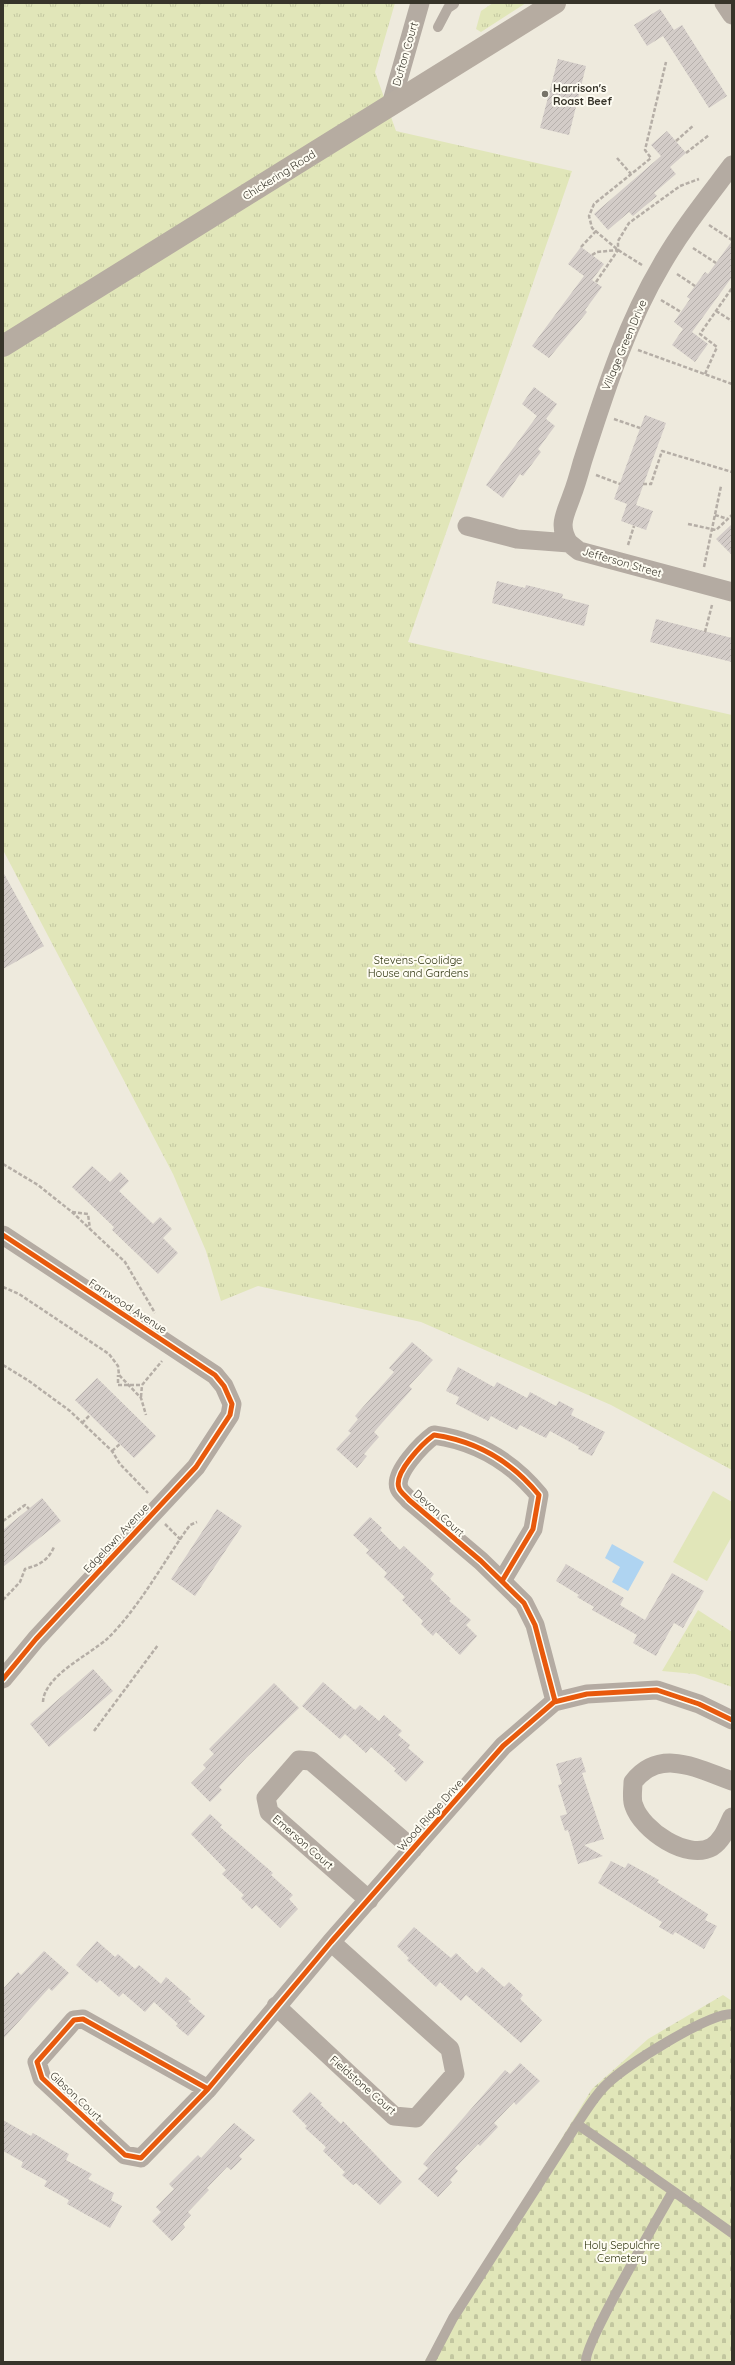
<svg xmlns="http://www.w3.org/2000/svg" width="735" height="2365" viewBox="0 0 735 2365" font-family="Quicksand,sans-serif">
  <defs>
    <pattern id="grass-tufts" width="24" height="20" patternUnits="userSpaceOnUse"><rect width="24" height="20" fill="#e1e6b9"/><path d="M3 7l-1-3M5 7V3M7 7l1-3M15 17l-1-3M17 17v-4M19 17l1-3" fill="none" stroke="#c2c69f"/></pattern>
    <pattern id="cemetery-stones" width="16" height="16" patternUnits="userSpaceOnUse"><rect width="16" height="16" fill="#e1e6b9"/><path d="M2 7V4a2 2 0 0 1 4 0v3zM10 15v-3a2 2 0 0 1 4 0v3z" fill="#c2c69f"/></pattern>
    <pattern id="building-hatch" width="6" height="6" patternUnits="userSpaceOnUse"><rect width="6" height="6" fill="#d3ccc8"/><path d="M-1 1l2-2M0 6l6-6M5 7l2-2" fill="none" stroke="#b6b0ac"/></pattern>
  </defs>
  <rect width="100%" height="100%" fill="#eeeadd"/>
  <path fill="url(#grass-tufts)" d="M3 3H395L375 72 396 131 572 171 408 642 732 715V1470L611 1405 421 1322 258 1286 221 1301 206 1251 173 1174 3 850Z
    M493 3H526L481 32 476 29 481 11Z
    M698 1610 732 1632V1687L695 1674 662 1671Z"/>
  <path fill="url(#cemetery-stones)" d="M723 1995 732 2001V2362H424L592 2089 648 2039Z"/>
  <path fill="#e1e6b9" d="M713 1491 732 1502V1536L707 1581 673 1562Z"/>
  <path fill="#afd4f1" d="M612 1544 644 1562 628 1591 612 1582 620 1567 605 1558Z"/>
  <path fill="url(#building-hatch)" d="M660 9 674 30 682 25 727 96 709 108 663 36 647 46 634 25Z
    M558 59 586 66 569 135 540 128Z
    M667 131 686 153 670 167 676 174 654 193 657 196 633 216 629 212 608 230 594 214 661 156 651 145Z
    M732 241V277L692 332 708 344 695 362 672 345 683 329 674 322 690 299 687 297 705 272 708 274Z
    M581 247 604 264 592 280 602 287 585 310 587 312 549 358 532 346 584 276 568 264Z
    M534 387 557 404 546 419 555 426 538 449 541 452 523 476 520 474 503 498 486 485 537 416 522 404Z
    M645 415 666 423 636 505 653 511 646 530 621 521 627 504 614 499Z
    M732 524V555L716 539Z
    M497 581 525 588 526 585 563 594 562 598 589 605 584 626 492 603Z
    M656 619 732 638V662L650 642Z
    M3 872 44 946 3 969Z
    M92 1166 110 1182 120 1172 129 1181 119 1191 153 1224 160 1217 172 1229 163 1238 178 1253 158 1274 112 1230 114 1227 72 1187Z
    M412 1342 433 1360 409 1386 412 1389 374 1432 379 1437 364 1454 367 1456 357 1468 336 1449 351 1433 348 1431 358 1419 355 1416 394 1372 389 1368Z
    M458 1367 494 1387 497 1382 527 1398 530 1392 556 1406 559 1401 574 1409 571 1415 605 1432 592 1456 578 1449 579 1447 550 1431 546 1438 520 1425 517 1430 491 1416 488 1421 456 1404 459 1397 446 1391Z
    M97 1378 156 1436 134 1458 75 1400Z
    M42 1498 61 1521 3 1567V1530Z
    M217 1509 242 1526 195 1596 171 1579Z
    M370 1517 382 1528 380 1530 400 1550 404 1546 434 1574 430 1579 451 1599 449 1601 471 1620 466 1625 477 1636 460 1655 436 1632 433 1636 421 1624 423 1621 402 1600 405 1597 384 1577 387 1573 366 1553 369 1550 353 1535Z
    M566 1564 624 1598 620 1605 645 1620 672 1573 704 1591 683 1628 674 1623 656 1656 633 1643 637 1635 592 1610 594 1607 577 1597 579 1595 556 1581Z
    M93 1669 113 1691 49 1747 30 1724Z
    M323 1682 355 1710 360 1705 379 1721 384 1715 402 1731 398 1735 410 1745 408 1748 424 1762 406 1782 394 1771 396 1769 371 1747 366 1753 345 1734 340 1739 302 1706Z
    M274 1683 299 1708 247 1757 219 1787 222 1790 210 1802 191 1783 206 1768 203 1765 214 1754 209 1749Z
    M581 1757 586 1772 582 1773 604 1839 584 1845 603 1856 578 1864 568 1830 565 1831 560 1816 567 1814 558 1785 562 1784 556 1764Z
    M210 1814 222 1825 220 1827 273 1873 271 1875 293 1895 289 1899 298 1909 280 1928 256 1905 252 1909 241 1898 244 1895 222 1874 226 1870 191 1834Z
    M611 1861 625 1868 628 1863 659 1880 657 1882 708 1914 705 1920 717 1926 704 1949 675 1932 673 1935 659 1927 662 1922 598 1883Z
    M414 1927 451 1958 456 1953 477 1973 482 1967 504 1987 509 1982 523 1995 520 1999 542 2020 521 2043 466 1995 461 2001 440 1982 436 1987 407 1960 409 1958 397 1946Z
    M97 1941 115 1957 118 1954 135 1969 139 1965 161 1984 166 1977 191 1999 188 2001 205 2016 188 2036 176 2026 178 2024 154 2002 145 2012 123 1993 119 1997 100 1980 97 1983 76 1965Z
    M44 1951 69 1973 52 1991 49 1988 3 2039V1989L18 1972 21 1975Z
    M520 2063 540 2081 516 2105 514 2102 494 2123 498 2127 480 2146 478 2144 455 2168 458 2171 450 2180 452 2182 438 2197 418 2179 428 2168 423 2164 505 2070 510 2074Z
    M310 2092 322 2103 320 2104 341 2124 343 2121 402 2182 380 2205 356 2183 353 2185 342 2175 345 2172 323 2151 326 2147 305 2128 307 2126 292 2111Z
    M3 2120 31 2136 33 2133 69 2154 66 2160 92 2174 88 2179 114 2193 111 2200 122 2206 110 2228 67 2204 69 2200 44 2186 47 2181 21 2167 23 2162 3 2151Z
    M234 2123 255 2140 239 2156 242 2159 231 2170 227 2167 207 2188 209 2190 188 2212 191 2215 183 2224 185 2227 172 2241 152 2221 161 2212 156 2207 174 2189 169 2184 198 2155 201 2158Z"/>
  <g fill="none" stroke-linecap="round" stroke-linejoin="round">
    <path stroke="#b5aea6" stroke-width="2.5" stroke-dasharray="4 2" stroke-linecap="butt" d="M676 141 694 125
      M686 153 709 135
      M617 158 631 174
      M709 225 732 240
      M581 247 596 231
      M693 248 716 263
      M592 255 597 252 618 250
      M642 265 618 250 592 228 589 216 594 204 651 158 645 150 666 62
      M677 274 695 286
      M596 282 618 250V241L629 223 680 186 699 179
      M661 300 681 312
      M716 311 732 321
      M638 350 732 384
      M705 374 717 347 700 334 732 288
      M614 419 640 428
      M596 475 620 484
      M643 484H651L662 451 732 472
      M715 515 728 519
      M688 524 716 530 732 515
      M628 545 634 526
      M704 567 721 486
      M705 632 712 605
      M3 1164 38 1185 72 1212 125 1262 155 1313
      M72 1212 88 1214 90 1229
      M3 1287 19 1294 109 1354 118 1366 119 1375 141 1398 146 1415
      M3 1365 29 1381 70 1411 112 1451 120 1464 148 1493
      M118 1383V1375
      M118 1385H142L162 1361
      M141 1397 142 1385
      M82 1423 90 1415
      M112 1451 120 1444
      M3 1521 25 1505 29 1509
      M165 1524 180 1539
      M3 1600 20 1582 25 1569C39 1565 48 1561 54 1547
      M43 1702C44 1676 89 1655 107 1639 140 1607 163 1562 190 1525L197 1522
      M94 1731 158 1645"/>
    <path stroke="#b4aba2" stroke-width="10" d="M438 27 448 8 454 4
      M577 2124C586 2111 595 2095 607 2084 626 2065 707 2014 732 2014
      M673 2191 732 2233
      M430 2362 453 2318 577 2124 673 2191C660 2215 583 2345 586 2362"/>
    <path stroke="#b4aba2" stroke-width="19" d="M724 3 732 15
      M391 105 420 3
      M467 526 517 539 569 543 579 551 732 592
      M569 543C557 525 566 513 572 495 576 485 579 474 582 463 604 395 625 326 662 264 682 229 708 197 732 165
      M3 1235 215 1375 224 1386 232 1404 230 1415 196 1467 36 1639 3 1679
      M502 1581 533 1529 539 1495C512 1462 476 1441 434 1435 423 1443 393 1473 399 1488 400 1492 406 1496 409 1500L481 1561 524 1603 535 1625 555 1701
      M732 1781C698 1769 660 1747 633 1782 633 1789 631 1800 634 1806 642 1830 687 1861 712 1847 723 1840 727 1827 732 1817
      M369 1900 269 1812 266 1798 299 1760 311 1761 413 1849
      M276 2006 394 2116 416 2118 455 2074 450 2049 331 1942
      M208 2089 83 2019 74 2020 37 2062 42 2078 125 2155 141 2158 208 2089 331 1942 503 1746 554 1702 587 1694 657 1690 699 1704 732 1720"/>
    <path stroke="#b6aca1" stroke-width="22" d="M3 346 555 3"/>
    <defs>
      <path id="cycleway" d="M3 1235 215 1375 224 1386 232 1404 230 1415 196 1467 36 1639 3 1679
        M502 1581 533 1529 539 1495C512 1462 476 1441 434 1435 423 1443 393 1473 399 1488 400 1492 406 1496 409 1500L481 1561 524 1603 535 1625 555 1701
        M208 2089 83 2019 74 2020 37 2062 42 2078 125 2155 141 2158 208 2089 331 1942 503 1746 554 1702 587 1694 657 1690 699 1704 732 1720"/>
    </defs>
    <use href="#cycleway" stroke="#fefcf2" stroke-width="8"/>
    <use href="#cycleway" stroke="#e8590c" stroke-width="5"/>
  </g>
  <circle fill="#777469" stroke="#fefcf2" stroke-width="1.5" cx="545" cy="94" r="4"/>
  <g text-anchor="middle" stroke-width="4" stroke-linejoin="round" paint-order="stroke">
    <g font-size="11" fill="#37342a" stroke="#fefcf2">
      <text transform="translate(405 54) rotate(-74)" y="4">Dufton Court</text>
      <text transform="translate(279 175) rotate(-32)" y="4">Chickering Road</text>
      <text transform="translate(624 345) rotate(-67)" y="4">Village Green Drive</text>
      <text transform="translate(622 562) rotate(16)" y="4">Jefferson Street</text>
      <text transform="translate(128 1306) rotate(33)" y="4">Farrwood Avenue</text>
      <text transform="translate(439 1513) rotate(42)" y="4">Devon Court</text>
      <text transform="translate(116 1538) rotate(-47)" y="4">Edgelawn Avenue</text>
      <text transform="translate(430 1815) rotate(-48)" y="4">Wood Ridge Drive</text>
      <text transform="translate(303 1842) rotate(41)" y="4">Emerson Court</text>
      <text transform="translate(363 2085) rotate(41)" y="4">Fieldstone Court</text>
      <text transform="translate(76 2096) rotate(43)" y="4">Gibson Court</text>
    </g>
    <g font-size="11" font-weight="bold" fill="#37342a" stroke="#fefcf2" text-anchor="start">
      <text x="553" y="92">Harrison's<tspan x="553" dy="13">Roast Beef</tspan></text>
    </g>
    <g font-size="11" fill="#2e340f" stroke="#fefcf2">
      <text x="418" y="964">Stevens-Coolidge<tspan x="418" dy="13">House and Gardens</tspan></text>
      <text x="622" y="2249">Holy Sepulchre<tspan x="622" dy="13">Cemetery</tspan></text>
    </g>
  </g>
  <rect width="735" height="2365" fill="none" stroke="#37342a" stroke-width="8"/>
</svg>
